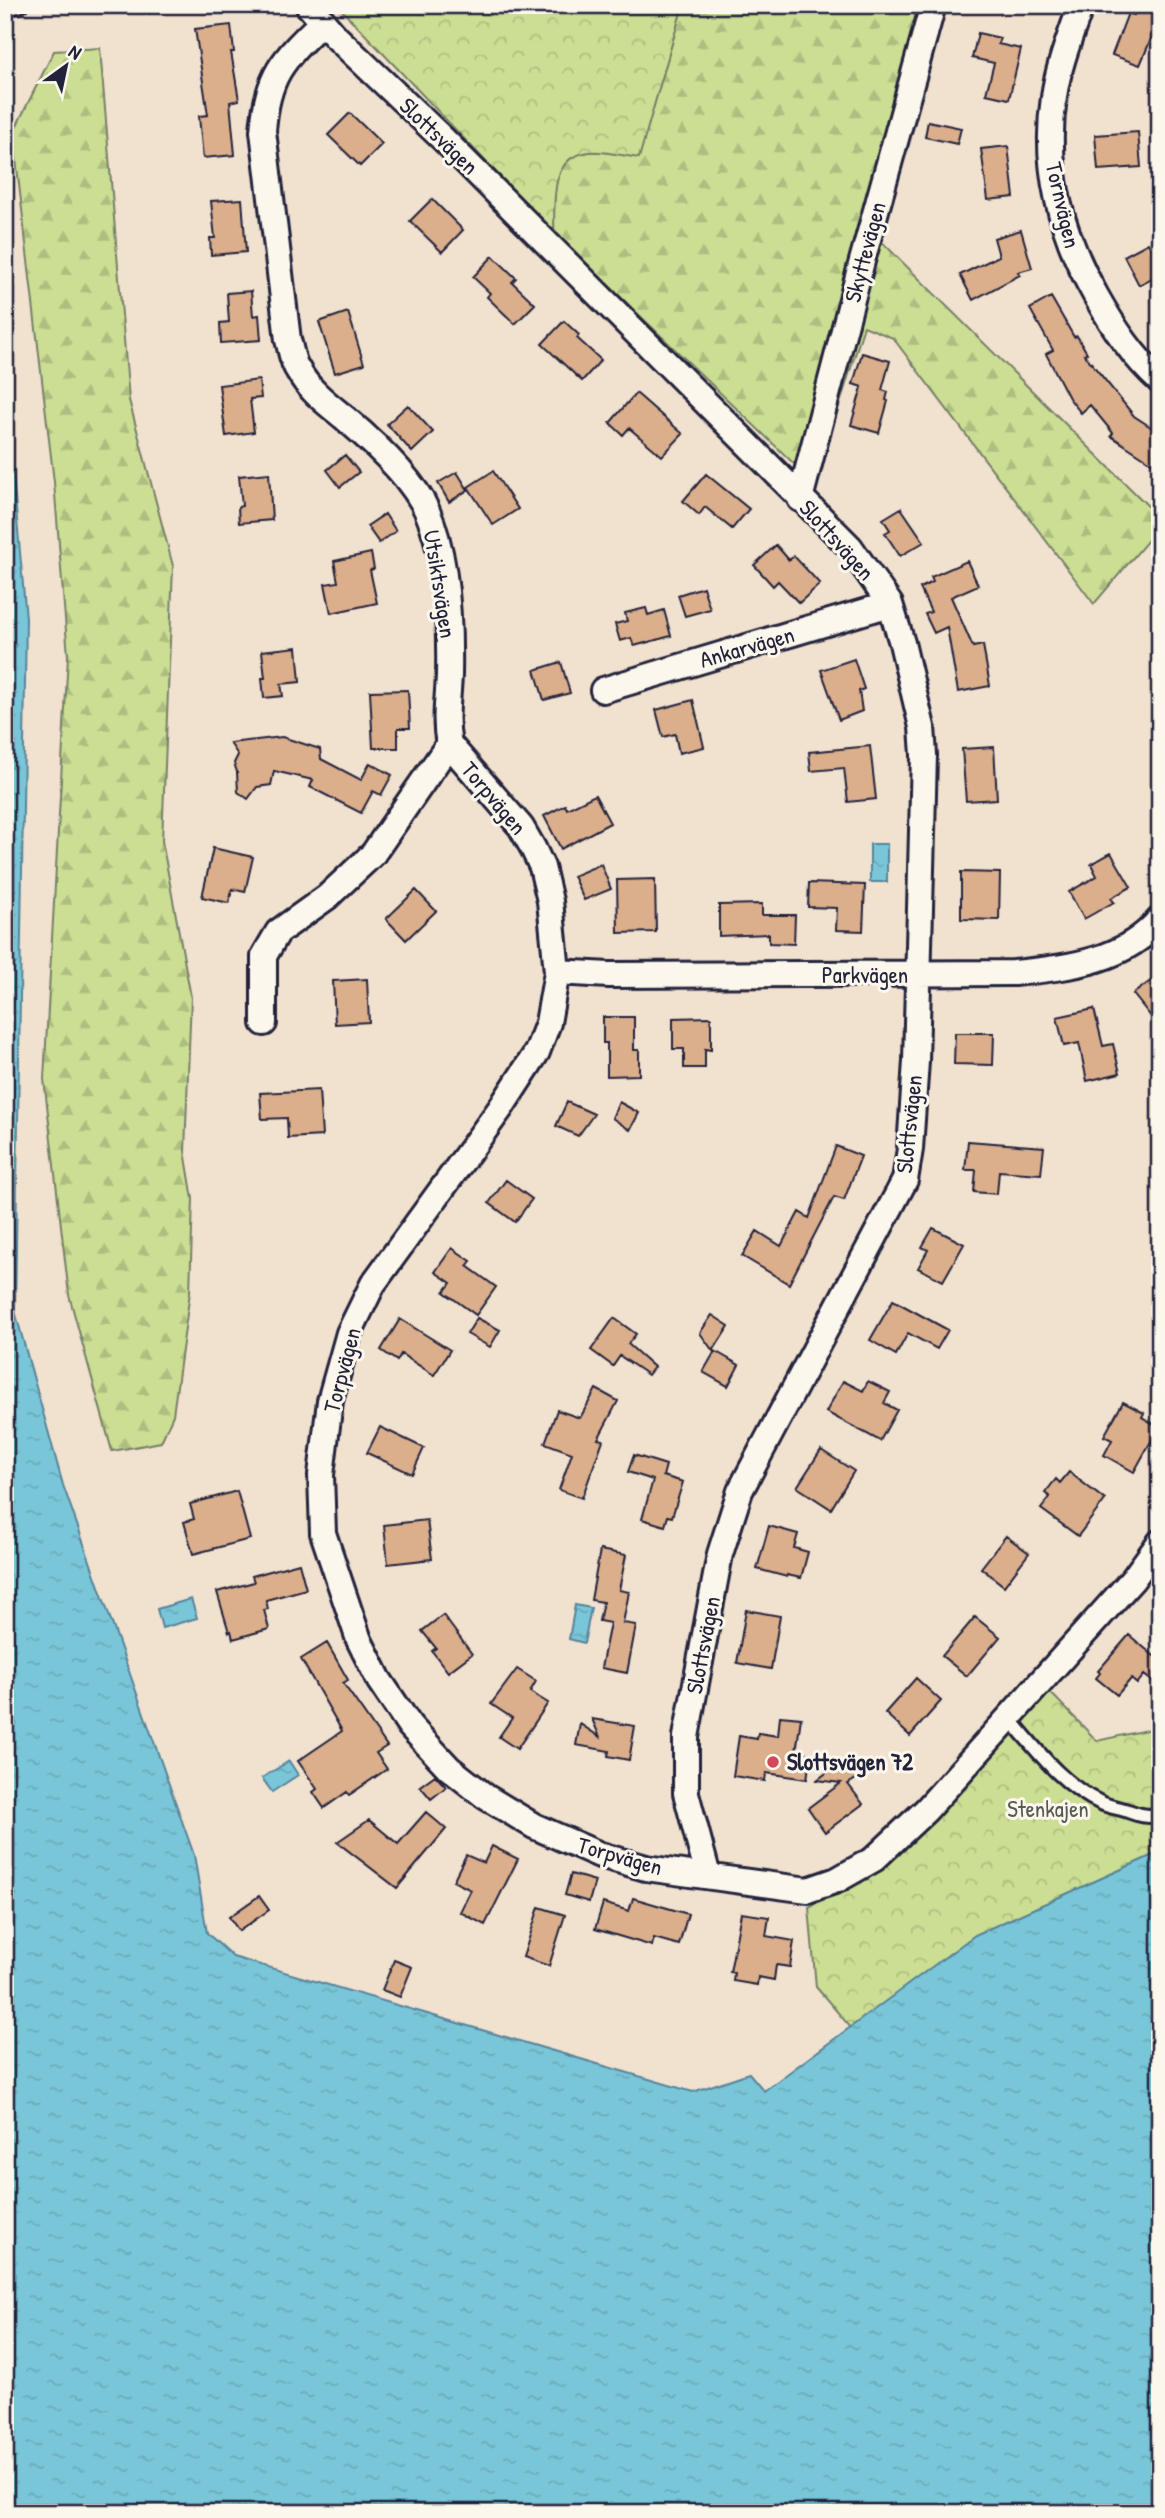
<svg xmlns="http://www.w3.org/2000/svg" width="1165" height="2518" viewBox="0 0 1165 2518" font-family="'Patrick Hand',sans-serif">
  <defs>
    <pattern id="forest-firs" width="22" height="20" patternUnits="userSpaceOnUse" patternTransform="scale(1.75)"><rect width="22" height="20" fill="#cbde93"/><path d="M5 1l3.5 6h-7zM16 11l3.5 6h-7z" fill="#aebe80"/></pattern>
    <pattern id="park-crowns" width="20" height="18" patternUnits="userSpaceOnUse" patternTransform="scale(1.75)"><rect width="20" height="18" fill="#cbde93"/><path d="M2 6a3 3 0 1 1 6 0M12 15a3 3 0 1 1 6 0" fill="none" stroke="#aebe80"/></pattern>
    <pattern id="water-ripples" width="26" height="14" patternUnits="userSpaceOnUse" patternTransform="scale(1.75)"><rect width="26" height="14" fill="#7ac6d9"/><path d="M2 4q2-2 4 0t4 0M15 11q2-2 4 0t4 0" fill="none" stroke="#69aabb"/></pattern>
  </defs>
  <rect width="100%" height="100%" fill="#f1e1cf"/>
  <filter id="ink" filterUnits="userSpaceOnUse"><feTurbulence type="fractalNoise" baseFrequency=".0143" numOctaves="2"/><feDisplacementMap in="SourceGraphic" scale="14" xChannelSelector="R" yChannelSelector="G"/><feConvolveMatrix kernelMatrix="1 2 1 2 8 2 1 2 1" color-interpolation-filters="sRGB"/></filter>
  <g filter="url(#ink)">
    <path fill="url(#forest-firs)" stroke="#768067" stroke-width="2" d="M683 5H921L862 222 1160 518V526L1094 604 893 338 864 326 815 484 554 233C555 205 548 160 584 153 600 149 623 156 639 157Z
      M100 48 129 400 173 566 162 841 191 997 185 1151 193 1199 190 1292 173 1415 161 1442 112 1451 69 1295 44 1079 68 656 54 482 13 133 54 51Z"/>
    <path fill="url(#park-crowns)" stroke="#768067" stroke-width="2" d="M337 5H683L639 158C623 156 600 149 584 153 549 160 555 205 554 233Z
      M1046 1688 1097 1741 1160 1727V1852L975 1935 851 2028 816 1987 809 1907 853 1883Z"/>
    <path fill="url(#water-ripples)" stroke="#57849a" stroke-width="2" d="M5 388 26 618 15 1311 63 1485 194 1855 207 1933 233 1957 693 2092 749 2073 764 2091 975 1935 1160 1852V2513H5Z
      M870 844H887V882H870Z
      M191 1599 197 1618 162 1628 157 1609Z
      M575 1605 591 1608 584 1643 569 1639Z
      M289 1761 298 1775 272 1792 262 1778Z"/>
    <path fill="#dbae8c" stroke="#22223b" stroke-width="2" d="M1141 5H1160V18L1140 65 1112 55 1128 13 1134 15Z
      M231 25 234 52H231L239 100 230 102 235 155 203 158 199 116 208 115 195 29Z
      M978 33 1000 38 998 44 1021 49 1009 99 986 94 994 63 972 58Z
      M350 113 382 144 360 166 328 135Z
      M928 121 961 128 957 144 925 137Z
      M1138 132 1141 167 1098 170 1095 135Z
      M1008 146 1014 197 988 200 981 149Z
      M242 199 246 252 211 255 210 238H215L211 201Z
      M432 199 463 230 442 252 410 221Z
      M1021 230 1032 268 1018 272 1020 275 973 300 960 275 999 256 994 238Z
      M1148 243 1160 266V274L1139 285 1124 256Z
      M493 256 516 278 512 282 535 304 515 324 487 297 490 293 473 277Z
      M251 291 253 316 259 315 261 340 221 343 220 323 229 322 227 293Z
      M1051 297 1074 337 1077 336 1087 353 1084 354 1134 416 1160 433V468L1111 436 1113 433 1090 405 1081 413 1069 398 1046 354 1053 350 1030 309Z
      M348 312 364 364 335 373 319 322Z
      M564 321 579 335 577 338 601 360 582 381 542 344Z
      M862 353 890 361 882 390 888 392 886 400 888 401 879 433 851 425 862 387 853 384Z
      M259 380 261 398 250 399 254 432 226 436 219 385Z
      M636 393 683 434 662 456 629 428 623 435 610 423Z
      M408 405 433 432 412 452 387 424Z
      M345 455 359 472 340 487 327 470Z
      M493 471 518 509 493 525 468 487Z
      M457 472 468 490 449 502 438 483Z
      M269 473 272 520 239 523 238 507 242 506 239 476Z
      M706 474 749 509 732 529 705 507 699 515 683 501Z
      M901 508 924 542 900 556 885 533 890 530 883 519Z
      M385 514 396 531 379 543 367 526Z
      M776 545 789 560 794 556 820 584 799 603 778 581 773 586 754 565Z
      M371 553 374 569 370 570 377 603 331 613 325 584 338 582 334 561Z
      M967 561 978 585 951 597 973 647 983 645 990 686 958 692 947 627 934 633 925 614 931 612 920 588 933 582 931 577Z
      M703 587 710 609 685 616 678 595Z
      M646 608 648 615 664 610 671 636 634 646 631 638 620 641 615 624 627 621 625 613Z
      M297 647 300 682 281 684 283 696 264 698 262 678H265L262 651Z
      M854 659 864 689 859 691 862 711 839 720 821 670Z
      M561 662 570 693 544 700 535 670Z
      M408 690 410 728H398V748H373L370 691Z
      M693 700 704 747 679 753 675 734 663 737 656 710Z
      M282 737 320 749 321 759 361 780 370 763 392 775 381 795 373 791 361 813 310 787 313 780 274 771 271 785 257 787 248 799 238 792 237 772 234 763 238 755 230 743Z
      M870 746 876 799 848 802 844 768 811 771 809 752Z
      M994 747 997 799 966 801 962 749Z
      M595 795 610 823 561 849 544 816 565 805 567 809Z
      M213 848 253 857 245 892 232 889 229 903 202 897Z
      M1111 853 1131 887 1111 898 1114 902 1084 919 1069 892 1097 876 1091 864Z
      M601 864 611 889 584 900 573 876Z
      M961 872 1000 873 999 920 961 919Z
      M655 879 656 932 618 933 617 880Z
      M809 883 865 885 863 931 836 930 837 908 808 907Z
      M416 890 436 911 406 940 386 919Z
      M762 904V915H795L794 944 769 943V934L719 936V905Z
      M1160 974V1028L1133 994Z
      M367 979 369 1022 335 1024 333 981Z
      M1094 1009 1103 1046 1113 1044 1120 1073 1087 1081 1079 1043 1064 1046 1057 1017Z
      M603 1017H634V1050H639V1075L607 1076V1043H603Z
      M711 1017V1050L705 1049V1068H684V1049H673V1018Z
      M955 1033H994L993 1065 954 1064Z
      M319 1090 322 1136 288 1138 287 1118 262 1119 260 1093Z
      M567 1102 594 1114 578 1136 556 1126Z
      M619 1102 639 1113 630 1130 612 1118Z
      M968 1141 1044 1147 1041 1174 999 1171 997 1194 974 1192 976 1170H965Z
      M836 1146 861 1156 844 1200 834 1197 789 1284 742 1256 757 1231 781 1246 799 1212 809 1218Z
      M506 1180 532 1199 515 1222 489 1203Z
      M933 1228 964 1244 943 1281 918 1268 928 1250 922 1247Z
      M452 1248 471 1261 467 1266 496 1287 476 1315 444 1292 451 1283 435 1272Z
      M893 1300 948 1330 937 1349 908 1333 896 1355 870 1340Z
      M712 1315 729 1326 713 1351 700 1333Z
      M477 1318 500 1330 490 1347 467 1334Z
      M614 1318 636 1334 628 1344 654 1367 648 1375 620 1356 613 1366 591 1350Z
      M400 1319 450 1350 434 1375 401 1354 397 1361 381 1350Z
      M715 1351 739 1365 728 1386 703 1372Z
      M843 1381 863 1391 868 1381 890 1392 884 1403 897 1410 880 1441 826 1412Z
      M596 1389 618 1401 598 1439 603 1440 582 1498 559 1490 572 1453 545 1443 557 1410 580 1418Z
      M1123 1402 1144 1413 1142 1417 1159 1427 1134 1472 1104 1455 1112 1440 1104 1436Z
      M380 1427 424 1448 412 1474 367 1453Z
      M821 1450 854 1471 831 1509 797 1487Z
      M634 1455 666 1465 663 1476 683 1482 672 1517 668 1516 665 1526 642 1519 653 1480 628 1472Z
      M1069 1472 1105 1500 1078 1536 1041 1509 1050 1497 1045 1493 1056 1479 1060 1483Z
      M237 1491 250 1539 193 1554 184 1522 194 1519 190 1504Z
      M427 1520 432 1559 388 1564 384 1525Z
      M769 1526 798 1534 794 1548 808 1552 801 1578 787 1575V1577L757 1569Z
      M1006 1536 1029 1553 1004 1586 981 1568Z
      M600 1550 626 1555 619 1590 629 1592 623 1623 636 1625 627 1673 601 1668 610 1623 599 1621 603 1602 591 1600Z
      M299 1563 306 1589 266 1600 268 1609 264 1610 269 1629 233 1639 231 1631 229 1632 217 1592 254 1582 252 1576Z
      M746 1610 780 1616 771 1669 737 1663Z
      M443 1615 472 1654 448 1672 432 1651 436 1648 422 1631Z
      M975 1617 1000 1637 967 1676 942 1656Z
      M1129 1635 1160 1661V1687L1144 1675 1137 1684 1131 1679 1117 1695 1096 1678 1100 1673 1098 1671Z
      M327 1643 348 1680 343 1683 387 1746 376 1753 387 1769 349 1795 347 1792 324 1808 313 1792 317 1789 298 1761 342 1731 301 1659Z
      M517 1669 536 1681 530 1692 548 1703 517 1749 499 1737 512 1718 491 1704Z
      M916 1678 941 1701 910 1736 885 1713Z
      M780 1716 801 1718 796 1752 811 1754 807 1779 766 1773 765 1781 733 1776 739 1736 757 1739 758 1733 778 1736Z
      M592 1719 635 1726 629 1760 608 1756 609 1751 576 1745 580 1724 600 1737Z
      M845 1759 859 1777 848 1784 863 1804 825 1832 808 1808 841 1783 817 1780Z
      M435 1775 446 1787 431 1799 420 1786Z
      M426 1812 446 1829 397 1888 337 1842 369 1820 398 1844Z
      M492 1846 518 1859 485 1925 460 1912 471 1890 453 1881 466 1855 484 1863Z
      M571 1874 595 1881 589 1902 565 1895Z
      M259 1896 269 1910 239 1931 229 1917Z
      M633 1898 688 1914 679 1945 654 1938 652 1946 595 1929 603 1903 629 1911Z
      M539 1907 565 1915 549 1966 523 1957Z
      M741 1913 769 1917 766 1936 794 1941 790 1967 776 1965 774 1980 758 1977 757 1985 733 1981 734 1973 730 1972Z
      M394 1960 412 1967 400 1997 382 1990Z"/>
    <g fill="none" stroke-linecap="round" stroke-linejoin="round">
      <defs>
        <path id="service" d="M5 10 21 5
          M1009 1718C1037 1750 1062 1785 1101 1803 1110 1807 1119 1808 1128 1811 1139 1815 1149 1818 1160 1814"/>
        <path id="minor" d="M308 5 336 37 443 139 850 547 890 604 902 643 922 727 924 755 916 1061 910 1149 905 1180 740 1491 720 1554 686 1737V1793L708 1876
          M1081 5C1071 35 1058 66 1054 97 1043 169 1061 234 1096 296 1114 328 1133 357 1160 381
          M800 499 862 261 933 5
          M603 690 890 604
          M449 744 521 827 533 848 542 867 550 901 557 972 548 1023 537 1052 500 1109 373 1284 349 1333 330 1401 321 1475 323 1533 359 1640 379 1680 410 1726 449 1768 486 1797 534 1826 600 1855 646 1868 808 1890 837 1880 874 1859 926 1810 1133 1579 1160 1542
          M557 972 609 975 1014 973C1067 967 1123 963 1160 919
          M264 1023V956L278 932 327 897 373 854 449 744C444 720 448 699 449 675 450 624 448 558 427 511 413 479 373 442 346 419 329 405 309 391 298 370 292 362 291 349 288 340L263 131C267 74 284 59 323 21"/>
      </defs>
      <use href="#service" stroke="#22223b" stroke-width="18"/>
      <use href="#minor" stroke="#22223b" stroke-width="30"/>
      <use href="#service" stroke="#fbf7ec" stroke-width="12"/>
      <use href="#minor" stroke="#fbf7ec" stroke-width="24"/>
    </g>
  </g>
  <circle fill="#d1495b" stroke="#fbf7ec" stroke-width="2.5" cx="773" cy="1762" r="7"/>
  <g text-anchor="middle" stroke-width="6" stroke-linejoin="round" paint-order="stroke">
    <g font-size="23" fill="#22223b" stroke="#fbf7ec">
      <text transform="translate(439 136) rotate(44)" y="8">Slottsvägen</text>
      <text transform="translate(1063 205) rotate(77)" y="8">Tornvägen</text>
      <text transform="translate(865 252) rotate(-75)" y="8">Skyttevägen</text>
      <text transform="translate(837 540) rotate(48)" y="8">Slottsvägen</text>
      <text transform="translate(440 584) rotate(81)" y="8">Utsiktsvägen</text>
      <text transform="translate(747 647) rotate(-16)" y="8">Ankarvägen</text>
      <text transform="translate(494 798) rotate(50)" y="8">Torpvägen</text>
      <text x="865" y="983">Parkvägen</text>
      <text transform="translate(909 1124) rotate(-84)" y="8">Slottsvägen</text>
      <text transform="translate(342 1370) rotate(-75)" y="8">Torpvägen</text>
      <text transform="translate(703 1645) rotate(-79)" y="8">Slottsvägen</text>
      <text transform="translate(620 1856) rotate(16)" y="8">Torpvägen</text>
    </g>
    <g font-size="23" font-weight="bold" fill="#22223b" stroke="#fbf7ec" text-anchor="start">
      <text x="787" y="1770">Slottsvägen 72</text>
    </g>
    <g font-size="23" fill="#555a55" stroke="#fbf7ec">
      <text x="1048" y="1817">Stenkajen</text>
    </g>
  </g>
  <rect width="1165" height="2518" fill="none" stroke="#fbf7ec" stroke-width="28"/>
  <rect x="14" y="14" width="1137" height="2490" fill="none" stroke="#22223b" stroke-width="2.5" filter="url(#ink)"/>
  <g transform="translate(66 66) rotate(33)" stroke="#fbf7ec" stroke-width="5" paint-order="stroke">
  <path d="M0-5L12 26L0 18L-12 26Z" fill="#22223b"/>
  <text y="-10" font-size="19" font-weight="bold" text-anchor="middle" fill="#22223b">N</text>
  </g>
</svg>
